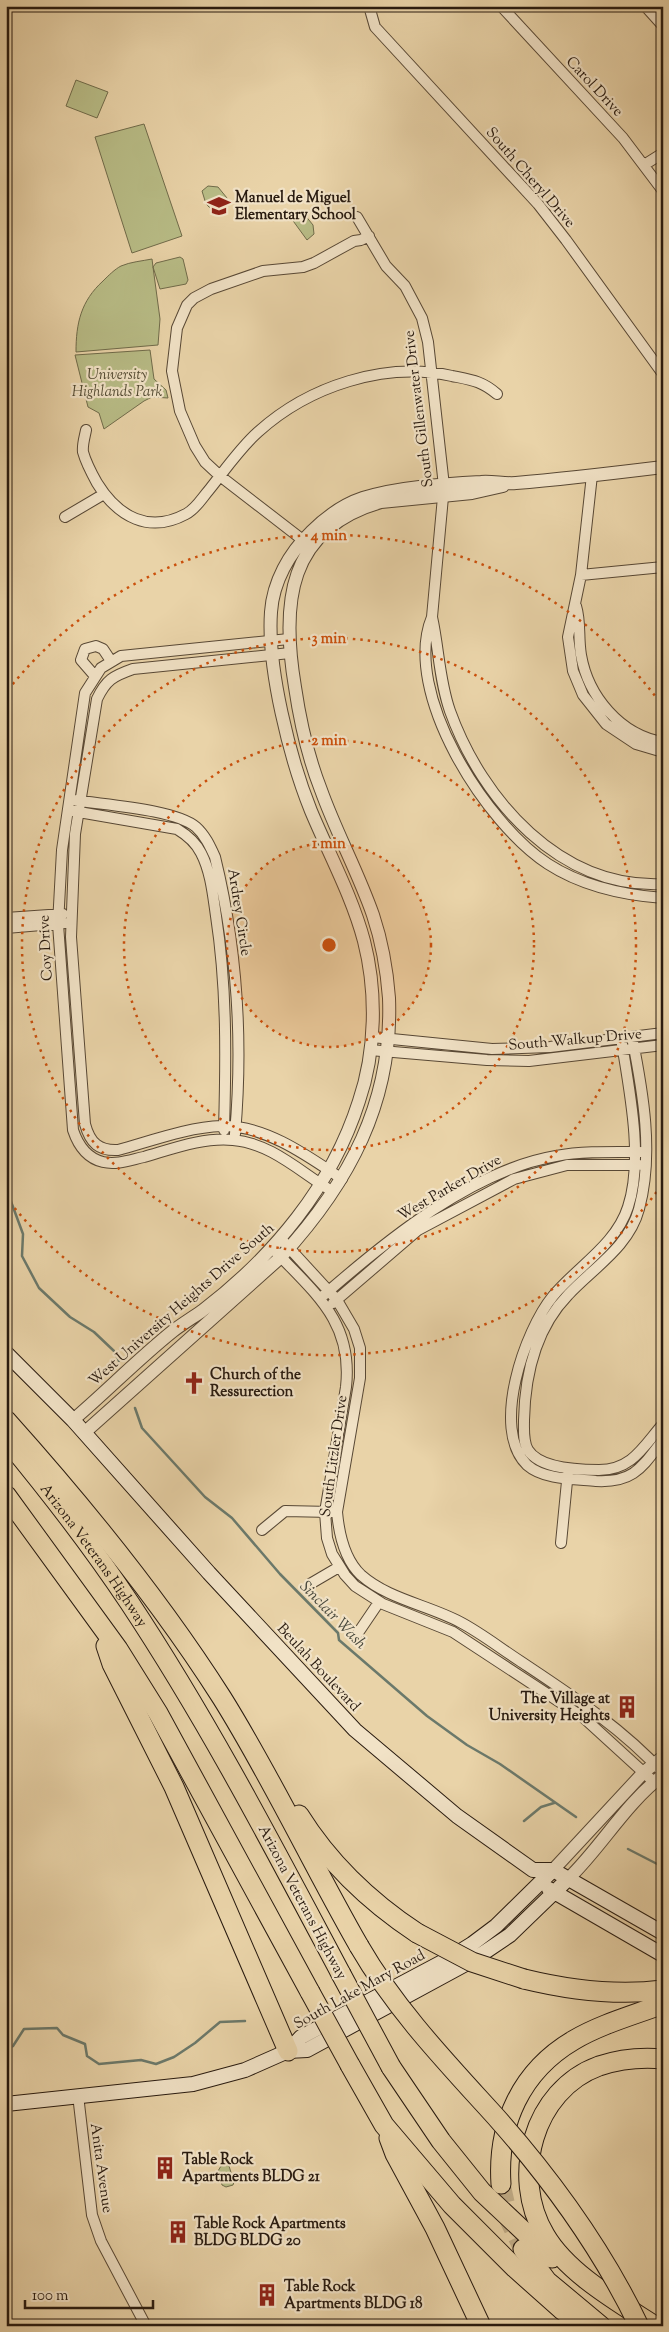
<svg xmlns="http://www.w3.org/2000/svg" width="669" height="2332" viewBox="0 0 669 2332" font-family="'Sorts Mill Goudy',serif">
  <rect width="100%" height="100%" fill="#e9d3a8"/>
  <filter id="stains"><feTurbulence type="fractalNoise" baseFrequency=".004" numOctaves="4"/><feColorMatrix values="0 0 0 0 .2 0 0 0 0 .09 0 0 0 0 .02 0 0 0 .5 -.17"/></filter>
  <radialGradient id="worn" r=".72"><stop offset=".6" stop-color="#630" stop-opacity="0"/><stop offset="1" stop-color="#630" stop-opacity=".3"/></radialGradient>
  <path fill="#b8bc86" stroke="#706b4a" d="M76 80 108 92 97 118 66 106Z
    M144 124 182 236 132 253 95 137Z
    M208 186 218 187 227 198C228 207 220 211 212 210L206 204 202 191Z
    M297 213 304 214 313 225 314 234 307 240 291 218Z
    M180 257 183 259 188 280 186 284 160 289 153 267 160 319 158 345 76 352C76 323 81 301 103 281 108 276 115 269 121 266 130 262 142 261 152 259L153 267 156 263Z
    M150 350 154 379 166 390 168 398 152 397 144 401 104 429 99 413 88 407 75 355Z
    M226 2165 229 2166 234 2182 233 2185 226 2187 222 2185 218 2171 221 2166Z"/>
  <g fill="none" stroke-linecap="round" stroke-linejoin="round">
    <path stroke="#6b796b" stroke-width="2.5" d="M6 1188 23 1234 22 1256 39 1288 70 1317 94 1332 114 1351 119 1361
      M135 1408 142 1428 205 1497 232 1518 280 1574 338 1633 339 1640 427 1716 467 1745 500 1764 576 1817
      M524 1821 541 1807 554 1803
      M628 1849 663 1867
      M6 2049 13 2046 24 2029 57 2028 63 2035 85 2044 87 2056 99 2064 141 2060 156 2064 174 2057 195 2043 220 2022 245 2021"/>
    <path stroke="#c2ae89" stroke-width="19" stroke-dasharray="19 9" stroke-linecap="butt" d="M501 2184 509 2220 523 2249"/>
    <defs>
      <path id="minor" d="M369 6 375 27 538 204 566 240 663 374
        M501 6 623 138 663 191
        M645 6 663 26
        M644 165 663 153
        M357 217 386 266 405 286 422 318 428 342 444 486 432 617C401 692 486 824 548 864 582 886 622 895 663 898
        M86 430C85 436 82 445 83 452 86 463 92 474 97 483 118 517 149 534 186 514 196 509 202 498 209 490 225 470 240 448 258 432 309 386 385 361 452 376 472 380 482 381 497 394
        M592 475 581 575 568 637 573 671 583 695 606 724 636 744 663 752
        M65 517 104 494
        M308 544 220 476 205 462 195 446 180 411 172 371 177 328 187 305 194 298 211 289 263 271 303 267 314 263 354 241 361 240 369 236
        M581 575 663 567
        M576 606C581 622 578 638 581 655 588 696 620 735 663 742
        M432 617C439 648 439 680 450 711 482 800 560 889 663 884
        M289 639 121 656 101 668 85 693 62 850 58 924 73 1130C78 1145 86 1158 103 1162 117 1165 130 1160 144 1157 172 1149 203 1137 233 1140 269 1143 297 1169 327 1188
        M290 653 133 669C113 676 106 680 97 699L75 834 71 937 85 1124C90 1143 99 1151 118 1150 151 1141 188 1127 222 1126 265 1125 308 1156 342 1179
        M94 675 81 660 85 649 96 646 103 649 111 661
        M74 800C104 805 175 809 196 827 205 835 210 846 215 857 237 947 243 1042 235 1134
        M73 811 177 829C187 835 196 843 201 853 211 872 213 896 216 916 227 988 226 1058 224 1130
        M6 918 63 914
        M6 928 65 923
        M372 1037 492 1049 550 1047 663 1033
        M632 1037C643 1092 654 1154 639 1209 629 1247 593 1268 568 1295 536 1328 525 1375 524 1420 524 1430 523 1442 528 1450 540 1469 579 1470 599 1470 632 1470 643 1447 663 1424
        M621 1038C629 1088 644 1159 628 1207 616 1245 577 1267 553 1296 525 1330 490 1429 527 1465 544 1480 575 1479 596 1481 634 1483 642 1467 663 1440
        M370 1050 487 1060 529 1061 663 1045
        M281 1239 337 1300 354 1329 360 1348V1378L337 1512C339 1534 344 1559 361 1575 388 1599 428 1605 460 1622 481 1633 500 1648 520 1661 571 1695 622 1728 663 1773
        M276 1252C317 1295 353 1323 346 1387L325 1512 327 1538 332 1554 345 1575 355 1586 383 1604 453 1632 584 1718 654 1782
        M324 1295C387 1240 473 1170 556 1156 583 1151 613 1152 640 1152
        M333 1303 418 1230 514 1179 567 1165H639
        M262 1530 285 1511 331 1512
        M561 1543 568 1471
        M310 1584 339 1567
        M358 1633 379 1602
        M78 2095 92 2215 101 2241 146 2326"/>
      <path id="tertiary" d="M73 1420C107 1391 138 1359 173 1331 182 1324 192 1318 202 1311 273 1257 332 1186 359 1101 376 1051 377 992 364 941 352 896 329 854 311 811 290 759 267 668 271 612 273 582 289 553 311 532 326 517 342 505 363 498 397 487 445 484 481 482 493 481 504 484 516 483 565 479 614 473 663 467
        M84 1433 281 1257C349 1183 393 1102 389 998 387 971 382 942 373 915 358 872 336 832 321 790 308 757 300 721 295 687 281 604 287 529 381 502L472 493 503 486
        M553 1870 644 1772 663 1757
        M569 1878C602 1846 625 1804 663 1775"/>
      <path id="secondary" d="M6 1353 73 1420 209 1573 355 1730 457 1816 533 1870H553L663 1933
        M549 1889 663 1955
        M288 2051 301 2037 446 1960 472 1944 496 1926 553 1870
        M6 2104 193 2084 245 2070 288 2051 307 2050 473 1960 510 1935 569 1878"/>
      <g id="motorway">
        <path d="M6 1420C84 1507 159 1599 222 1698 272 1778 312 1864 359 1946"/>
        <path id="s1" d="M6 1439C49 1491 91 1545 129 1602 208 1721 274 1848 341 1974"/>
        <path d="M6 1495 118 1649 158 1713 310 1992"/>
        <path d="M106 1646 112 1664 174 1787 288 2051"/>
        <path d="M299 1815C329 1863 370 1902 417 1933"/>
        <path d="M524 1979C569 1990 616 1996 663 1990"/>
        <path d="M350 2065 384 2125 452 2205 515 2268 561 2309 584 2326"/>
        <path d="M391 2067 441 2141 482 2192 552 2258"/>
        <path d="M389 2138 395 2154 435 2228 481 2326"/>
        <path d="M501 2184C497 2124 521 2071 574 2040 601 2024 634 2015 663 2004"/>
        <path d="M523 2249 547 2281 601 2326"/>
        <path d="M655 2326C618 2302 567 2273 545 2235 510 2177 533 2090 599 2066 620 2059 641 2057 663 2059"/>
      </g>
    </defs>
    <use href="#minor" stroke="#584835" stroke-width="12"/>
    <use href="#tertiary" stroke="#584835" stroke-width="14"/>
    <use href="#secondary" stroke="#281a0f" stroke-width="16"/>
    <use href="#motorway" stroke="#281a0f" stroke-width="21"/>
    <use href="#minor" stroke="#f1e2c6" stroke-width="10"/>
    <use href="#tertiary" stroke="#f1e2c6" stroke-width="12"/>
    <use href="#secondary" stroke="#f1e2c6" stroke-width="14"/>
    <use href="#motorway" stroke="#e9d3a8" stroke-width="19"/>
    <defs>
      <path id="motorway-bridge" d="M417 1933 472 1962 524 1979
        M359 1946C396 2010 447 2063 496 2117 551 2179 603 2251 639 2326
        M341 1974 391 2067
        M310 1992 350 2065"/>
    </defs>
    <use href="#motorway-bridge" stroke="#281a0f" stroke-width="21" stroke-linecap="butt"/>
    <use href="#motorway-bridge" stroke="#e9d3a8" stroke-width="19"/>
  </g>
  <circle cx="329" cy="945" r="102" fill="#cb500c" fill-opacity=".12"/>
  <g fill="none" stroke="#cb500c" stroke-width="2.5" stroke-dasharray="2.5 5">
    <circle cx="329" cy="945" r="102"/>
    <circle cx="329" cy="945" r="205"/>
    <circle cx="329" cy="945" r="307"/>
    <path d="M661 1186A410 410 0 0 1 8 1200M8 690A410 410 0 0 1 661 704"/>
  </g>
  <defs>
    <symbol id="school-bare" viewBox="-9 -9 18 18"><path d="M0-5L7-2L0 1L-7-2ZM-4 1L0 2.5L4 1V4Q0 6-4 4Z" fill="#8f2418" stroke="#f1e2c6" stroke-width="2.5" paint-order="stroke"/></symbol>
    <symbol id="church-bare" viewBox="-9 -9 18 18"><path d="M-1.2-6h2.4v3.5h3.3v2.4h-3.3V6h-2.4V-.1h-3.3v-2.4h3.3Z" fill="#8f2418" stroke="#f1e2c6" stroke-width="2.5" paint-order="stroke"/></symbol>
    <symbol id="building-bare" viewBox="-9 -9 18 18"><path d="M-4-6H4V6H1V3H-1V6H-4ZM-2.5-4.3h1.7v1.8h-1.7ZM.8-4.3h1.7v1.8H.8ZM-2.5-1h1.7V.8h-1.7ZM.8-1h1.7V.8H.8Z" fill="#8f2418" stroke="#f1e2c6" stroke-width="2.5" paint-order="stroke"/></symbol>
  </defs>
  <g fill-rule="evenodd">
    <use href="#school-bare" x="203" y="190" width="32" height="32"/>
    <use href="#church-bare" x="178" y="1367" width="32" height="32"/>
    <use href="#building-bare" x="611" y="1691" width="32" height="32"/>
    <use href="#building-bare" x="149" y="2152" width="32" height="32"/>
    <use href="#building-bare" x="162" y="2216" width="32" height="32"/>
    <use href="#building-bare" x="251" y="2279" width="32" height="32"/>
  </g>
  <g text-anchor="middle" stroke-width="4.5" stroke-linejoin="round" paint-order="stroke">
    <g font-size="15" fill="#281a0f" stroke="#f1e2c6">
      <text transform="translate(595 86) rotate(47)" y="5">Carol Drive</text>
      <text transform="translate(531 177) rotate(49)" y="5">South Cheryl Drive</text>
      <text transform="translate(418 409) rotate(-97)" y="5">South Gillenwater Drive</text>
      <text transform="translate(240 912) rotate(81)" y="5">Ardrey Circle</text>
      <text transform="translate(45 948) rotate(-93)" y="5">Coy Drive</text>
      <text transform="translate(575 1039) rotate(-5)" y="5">South Walkup Drive</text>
      <text transform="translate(449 1187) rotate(-30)" y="5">West Parker Drive</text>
      <text transform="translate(181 1304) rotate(-41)" y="5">West University Heights Drive South</text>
      <text transform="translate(333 1456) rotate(-82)" y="5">South Litzler Drive</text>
      <text dy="5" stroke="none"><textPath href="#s1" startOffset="146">Arizona Veterans Highway</textPath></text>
      <text transform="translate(319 1667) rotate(47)" y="5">Beulah Boulevard</text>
      <text transform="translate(303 1902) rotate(62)" y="5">Arizona Veterans Highway</text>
      <text transform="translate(359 1989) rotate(-29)" y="5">South Lake Mary Road</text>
      <text transform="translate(102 2168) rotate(82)" y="5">Anita Avenue</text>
    </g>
    <g font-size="15" font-weight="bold" fill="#281a0f" stroke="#f1e2c6" text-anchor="start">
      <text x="235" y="202">Manuel de Miguel<tspan x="235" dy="17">Elementary School</tspan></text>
      <text x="210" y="1379">Church of the<tspan x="210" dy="17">Ressurection</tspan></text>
      <text x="610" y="1703" text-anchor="end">The Village at<tspan x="610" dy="17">University Heights</tspan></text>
      <text x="182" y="2164">Table Rock<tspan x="182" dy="17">Apartments BLDG 21</tspan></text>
      <text x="194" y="2228">Table Rock Apartments<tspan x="194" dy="17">BLDG BLDG 20</tspan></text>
      <text x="284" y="2291">Table Rock<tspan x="284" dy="17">Apartments BLDG 18</tspan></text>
    </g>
    <g font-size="15" font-style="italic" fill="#534b33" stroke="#f1e2c6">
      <text x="117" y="379">University<tspan x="117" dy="17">Highlands Park</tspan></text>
    </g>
    <g font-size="16" font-style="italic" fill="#49493d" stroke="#f1e2c6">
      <text transform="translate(334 1614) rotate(46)" y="6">Sinclair Wash</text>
    </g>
  </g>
  <circle cx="329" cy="945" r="8" fill="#cb500c" stroke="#f1e2c6" stroke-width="2.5"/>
  <g font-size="15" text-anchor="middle" font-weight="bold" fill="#cb500c" stroke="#f1e2c6" stroke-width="4.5" stroke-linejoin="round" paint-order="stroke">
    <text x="329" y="540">4 min</text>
    <text x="329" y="643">3 min</text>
    <text x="329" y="745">2 min</text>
    <text x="329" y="848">1 min</text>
  </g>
  <rect width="669" height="2332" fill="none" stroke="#e9d3a8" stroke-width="25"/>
  <rect x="8" y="8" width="654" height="2317" fill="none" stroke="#281a0f" stroke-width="2.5"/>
  <rect x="12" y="12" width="644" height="2307" fill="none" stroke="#281a0f"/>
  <path d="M25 2300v8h128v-8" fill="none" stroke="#281a0f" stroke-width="2.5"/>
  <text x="32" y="2300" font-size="15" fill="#281a0f" stroke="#f1e2c6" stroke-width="4" paint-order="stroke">100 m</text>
  <rect width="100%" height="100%" filter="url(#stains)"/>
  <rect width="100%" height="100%" fill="url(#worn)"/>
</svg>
